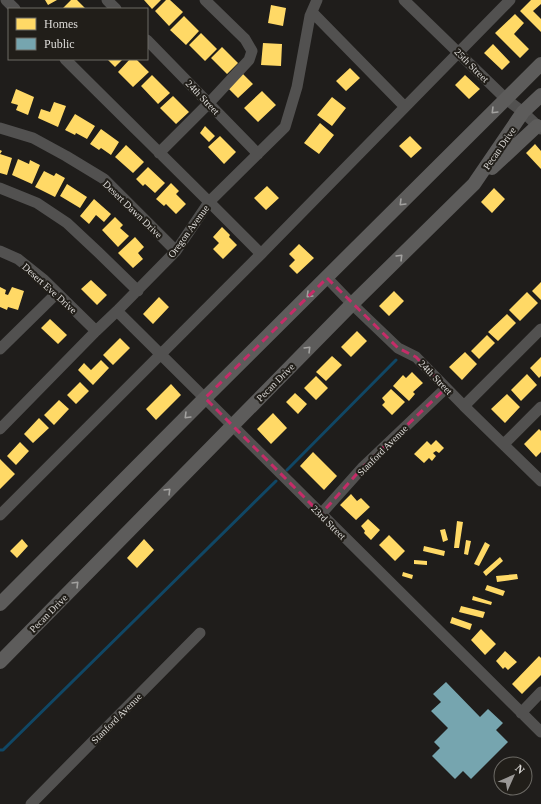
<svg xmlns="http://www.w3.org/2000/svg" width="541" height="804" viewBox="0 0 541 804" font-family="Georgia,serif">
  <rect width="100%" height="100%" fill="#1f1d1b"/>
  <path fill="#ffd966" d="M45 0H57L48 5Z
    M71 0H77L86 9H62Z
    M144 0H161L152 9Z
    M166 0H170L183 12 169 26 155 11Z
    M531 0H541V4L533 11 541 19V32L520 11Z
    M271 5 286 8 283 26 268 23Z
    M515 14 524 23 514 34 529 49 520 58 495 33Z
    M184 16 199 31 186 45 170 30Z
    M201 33 217 49 205 61 189 45Z
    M263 43 282 44 281 66 261 65Z
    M493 44 510 62 502 70 484 53Z
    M222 47 238 63 227 74 211 58Z
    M107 59H123L115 67Z
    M130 59H136L149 72 133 87 118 72Z
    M350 68 360 78 346 91 336 81Z
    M242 73 253 84 238 98 227 87Z
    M152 75 170 93 158 104 141 86Z
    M465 75 480 89 469 99 455 85Z
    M16 89 34 97 28 115 16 110 18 105 11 103Z
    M262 91 276 105 258 122 244 108Z
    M173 96 189 112 176 124 160 108Z
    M332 97 346 108 332 126 317 115Z
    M54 102 66 106 58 127 38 118 41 109 50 112Z
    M75 114 95 126 87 139 76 133 75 135 65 130Z
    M320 123 334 135 319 154 304 143Z
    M205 126 215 136 209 142 200 133Z
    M101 129 119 142 111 155 101 148 99 150 90 144Z
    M220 136 236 152 224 164 208 147Z
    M410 136 422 148 411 158 399 146Z
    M535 144 541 151V169L526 153Z
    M126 145 144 162 133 173 115 157Z
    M0 150 2 151 0 154 12 158 7 175 0 173Z
    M18 159 29 164 30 160 40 165 32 184 12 175Z
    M148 167 165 183 155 193 145 184 143 186 136 179Z
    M44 171 54 176 56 173 65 178 55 197 35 187Z
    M171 183 179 191 176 194 186 204 176 214 166 204 164 206 156 199Z
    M67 184 87 197 80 208 60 196Z
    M267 186 279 198 266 210 254 198Z
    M494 188 505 199 492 213 481 202Z
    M94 199 111 214 104 222 96 215 89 224 80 216Z
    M115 217 123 225 120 228 129 236 118 247 102 230Z
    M222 227 230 235 229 237 237 245 223 259 213 249 219 243 213 237Z
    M135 237 144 247 138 253 143 259 133 268 118 253Z
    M299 244 314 258 297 274 289 266 295 260 289 254Z
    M91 280 107 295 97 305 81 289Z
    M541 282V300L532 291Z
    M0 287 6 290 5 294 8 295 12 287 24 291 18 310 8 307 7 310 0 307Z
    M394 291 404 301 389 316 379 306Z
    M527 292 538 303 520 321 509 310Z
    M159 297 169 307 153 324 143 314Z
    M507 314 516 323 498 341 488 332Z
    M50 319 67 335 58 344 41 328Z
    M357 331 367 341 351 357 341 347Z
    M487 335 495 343 479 359 471 351Z
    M120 338 130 348 113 365 103 355Z
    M465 352 477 364 462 380 449 367Z
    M332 356 342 365 326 381 316 372Z
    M541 357V376L539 378 530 368Z
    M101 360 109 368 93 385 78 370 84 363 91 370Z
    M412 372 423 383 413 392 415 394 409 401 393 386 403 375 406 378Z
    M527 374 537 385 521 401 511 390Z
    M316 376 328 388 316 400 304 388Z
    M80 382 89 391 76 404 67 395Z
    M171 384 181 395 156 420 146 409Z
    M391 389 405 402 392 415 382 405 385 402 382 398Z
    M295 393 307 404 298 414 286 402Z
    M507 394 520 407 505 423 491 409Z
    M59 400 69 409 54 425 44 415Z
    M273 413 287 428 271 444 257 429Z
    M39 418 49 428 33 443 24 434Z
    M539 429 541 431V452L536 457 524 444Z
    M436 440 444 448 439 453 436 451 433 453 436 456 432 461 429 458 424 463 414 454 427 441 431 445Z
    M20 442 29 451 16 465 7 456Z
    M313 452 337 476 324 490 300 466Z
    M0 459 15 474 0 489Z
    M351 494 357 501 361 498 370 507 356 520 340 505Z
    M368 519 380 530 371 540 364 533 365 531 361 526Z
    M457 521 463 522 459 548H454Z
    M445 529 448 540 443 542 440 530Z
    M389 535 405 551 395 561 379 545Z
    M22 539 28 546 17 558 10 551Z
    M144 539 154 550 137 568 127 558Z
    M466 540 471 541 468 555 464 554Z
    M485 542 490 545 479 566 474 564Z
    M424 546 445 551 444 556 423 551Z
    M500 557 503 561 486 576 483 572Z
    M414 560 427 561V565L414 564Z
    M403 572 413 575 412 579 402 576Z
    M517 574 518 579 497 582 496 576Z
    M487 585 505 591 503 596 485 590Z
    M473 596 492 602 491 605 472 600Z
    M461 606 485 612 483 618 459 612Z
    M452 617 472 624 470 630 450 623Z
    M481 629 496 644 485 655 471 640Z
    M505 651 517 662 508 670 505 667 503 669 496 661Z
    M539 656 541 658V675L522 694 512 684Z"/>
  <path fill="#76a5af" d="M446 682 480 717 488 709 503 723 496 730 508 742 471 779 463 771 455 779 432 756 440 748 434 742 448 728 431 711 441 702 433 694Z"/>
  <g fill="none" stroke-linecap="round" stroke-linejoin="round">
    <path stroke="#104765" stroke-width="3" d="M287 470 396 360
      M0 750H3L276 481"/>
    <path stroke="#525150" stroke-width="11" d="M6 0 15 9
      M107 0 116 9
      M404 0 506 99 523 112 541 129
      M312 12 405 107
      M147 40 258 154
      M65 59C130 124 196 188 261 254
      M0 128 33 138 66 156 104 179 176 251
      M159 153 209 103 249 60 252 51 245 39 205 0
      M0 188 37 203 67 223 98 252 138 291
      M0 251 18 259 43 279 96 331
      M327 278 352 304 398 348 416 357 464 406 541 481
      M117 311 541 732
      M0 349 57 293
      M464 406 541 329
      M0 429 96 331 117 311 176 251 209 202 285 127 297 87 310 16 317 0
      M504 444 541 407
      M321 514 363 467 446 388
      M0 515 261 254 510 0
      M521 713 541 692
      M31 804 200 633"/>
    <path stroke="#5d5c5b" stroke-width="14" d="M492 168 537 126
      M0 604 205 398 541 64
      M0 662 352 304 474 184 523 112 541 95"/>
  </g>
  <defs><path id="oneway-chevron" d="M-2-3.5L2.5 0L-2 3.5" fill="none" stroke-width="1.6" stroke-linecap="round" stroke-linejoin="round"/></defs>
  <g stroke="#a3a2a0">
    <use href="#oneway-chevron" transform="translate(494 111) rotate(135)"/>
    <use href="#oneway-chevron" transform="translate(402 203) rotate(135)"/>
    <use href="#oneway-chevron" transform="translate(400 257) rotate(-45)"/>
    <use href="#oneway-chevron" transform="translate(309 295) rotate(135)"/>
    <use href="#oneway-chevron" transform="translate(308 349) rotate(-45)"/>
    <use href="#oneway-chevron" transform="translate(187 416) rotate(135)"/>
    <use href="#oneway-chevron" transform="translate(168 491) rotate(-45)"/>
    <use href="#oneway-chevron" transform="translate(76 584) rotate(-45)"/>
  </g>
  <path fill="none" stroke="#c52c68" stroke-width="3" stroke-dasharray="8 5" stroke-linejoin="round" d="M327 278 398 348 416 357 446 388 363 467 321 514 205 398Z"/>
  <g text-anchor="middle" stroke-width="4" stroke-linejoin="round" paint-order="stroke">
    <g font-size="10" fill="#dddbd8" stroke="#211e19">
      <text transform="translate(472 65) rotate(45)" y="4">25th Street</text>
      <text transform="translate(203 97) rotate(46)" y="4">24th Street</text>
      <text transform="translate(499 148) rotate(-55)" y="4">Pecan Drive</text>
      <text transform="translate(133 209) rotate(44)" y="4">Desert Dawn Drive</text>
      <text transform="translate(188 231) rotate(-54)" y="4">Oregon Avenue</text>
      <text transform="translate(50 288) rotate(42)" y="4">Desert Eve Drive</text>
      <text transform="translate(436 377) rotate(46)" y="4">24th Street</text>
      <text transform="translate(275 382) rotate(-45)" y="4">Pecan Drive</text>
      <text transform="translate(382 450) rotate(-45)" y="4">Stanford Avenue</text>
      <text transform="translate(329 522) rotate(45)" y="4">23rd Street</text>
      <text transform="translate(48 613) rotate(-45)" y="4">Pecan Drive</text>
      <text transform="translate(116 718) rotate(-45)" y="4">Stanford Avenue</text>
    </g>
  </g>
  <rect x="8" y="8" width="140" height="52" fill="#211e19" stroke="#6c6a65"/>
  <rect x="16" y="18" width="20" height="12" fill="#ffd966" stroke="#6c6a65"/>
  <text x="44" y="28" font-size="12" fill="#dddbd8">Homes</text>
  <rect x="16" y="38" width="20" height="12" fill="#76a5af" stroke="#6c6a65"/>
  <text x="44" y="48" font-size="12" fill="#dddbd8">Public</text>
  <g transform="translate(513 776) rotate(45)"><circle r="19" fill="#211e19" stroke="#6c6a65"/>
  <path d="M0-3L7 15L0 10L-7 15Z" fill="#9a9896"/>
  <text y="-6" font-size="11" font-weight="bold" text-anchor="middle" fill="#dddbd8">N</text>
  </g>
</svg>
